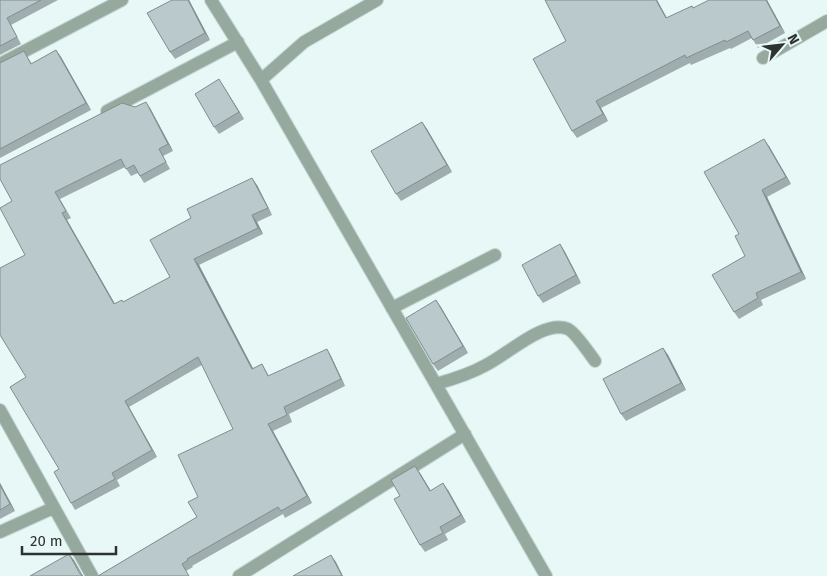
<svg xmlns="http://www.w3.org/2000/svg" width="827" height="576" viewBox="0 0 827 576" font-family="'Fira Sans',sans-serif">
  <rect width="100%" height="100%" fill="#e7f8f6"/>
  <g fill="none" stroke-linecap="round" stroke-linejoin="round">
    <defs>
      <path id="lane" d="M392 308 495 255"/>
      <path id="street" d="M211 0 261 80 546 576
        M763 58 827 21
        M0 64 122 0
        M261 80 304 42 377 0
        M107 111 238 42
        M436 384C454 379 470 374 486 365 507 355 544 319 568 329 575 332 589 353 595 361
        M0 410 92 576
        M0 532 53 508
        M239 576 465 434"/>
    </defs>
    <use href="#lane" stroke="#c5d5d3" stroke-width="14"/>
    <use href="#street" stroke="#c5d5d3" stroke-width="14"/>
    <use href="#lane" stroke="#96a99e" stroke-width="12"/>
    <use href="#street" stroke="#96a99e" stroke-width="12"/>
  </g>
  <path fill="#9fadaf" d="M0 0H58L11 25 21 44 0 55Z
    M189 0 210 40 175 59 170 52Z
    M545 0H657L667 18 692 6 694 8 767 0 785 33 758 48 752 38 731 49 730 48 691 65 690 63 601 108 608 121 577 138 572 131 566 41Z
    M56 50 61 57 91 110 0 158V63L24 51 32 64Z
    M224 87 244 119 219 134 214 127Z
    M135 107 150 108 173 151 163 156 170 169 144 183 138 173 131 176 125 167 60 199 71 218 67 220 115 304 124 302 170 277 257 185 272 215 257 222 263 234 199 265 253 369 262 364 269 376 331 356 345 386 289 414 292 422 273 431 312 503 285 518 283 514 192 566 193 567 186 571 98 576 197 517 198 497 233 429 202 365 129 407 157 457 117 480 120 486 75 510 71 503 59 469 26 377 25 255 12 201Z
    M422 122 427 129 452 172 401 201 396 194Z
    M769 146 791 184 767 197 806 279 761 300 763 305 739 319 734 312 745 256 739 234Z
    M560 244 565 252 581 283 543 303 538 296Z
    M436 300 468 353 438 371 433 364Z
    M663 348 668 355 686 390 626 421 621 414Z
    M420 473 431 491 448 490 466 522 445 534 448 540 425 552 420 545 400 496Z
    M0 483 15 511 0 519Z"/>
  <path fill="#828d8f" d="M188 0H189L210 40 205 33Z
    M656 0H657L671 26 666 18Z
    M766 0H767L785 33 780 26Z
    M56 50 61 57 91 110 86 103Z
    M219 79 244 119 239 112Z
    M596 101 601 108 608 121 603 114Z
    M146 102 150 108 173 151 168 144Z
    M422 122 427 129 452 172 447 165Z
    M764 139 769 146 791 184 786 177Z
    M252 178 257 185 272 215 268 208Z
    M762 190 767 197 806 279 801 272Z
    M62 213 67 220 119 311 114 304Z
    M252 215 257 222 263 234 258 228Z
    M560 244 565 252 581 283 576 275Z
    M194 259 199 265 257 376 252 369Z
    M436 300 441 307 468 353 463 346Z
    M663 348 668 355 686 390 681 383Z
    M327 349 331 356 345 386 341 379Z
    M125 401 129 407 157 457 152 450Z
    M268 424 273 431 312 503 307 496Z
    M415 466 420 473 435 498 430 491Z
    M0 483 15 511 10 504 0 485Z
    M443 483 448 490 466 522 461 515Z
    M69 554 74 560 83 576H82Z
    M331 555 336 562 343 576H342Z"/>
  <path fill="#b9c9cc" stroke="#828d8f" d="M0 0H41L7 18 17 37 0 46Z
    M172 0H188L205 33 170 52 147 13Z
    M545 0H656L666 18 692 6 693 8 709 0H766L780 26 753 40 748 31 726 42 725 40 686 58 685 55 596 101 603 114 572 131 533 59 566 41Z
    M56 50 86 103 0 149V63L24 51 31 64Z
    M219 79 239 112 214 127 195 94Z
    M146 102 168 144 159 149 166 162 140 176 134 165 126 169 121 159 55 192 66 211 62 213 114 304 122 300 123 302 170 277 150 240 191 218 187 209 252 178 268 208 252 215 258 228 194 259 252 369 262 364 268 376 327 349 341 379 284 407 287 415 268 424 307 496 281 511 278 507 187 559 188 560 182 564 189 576H98L197 517 188 502 198 497 178 455 233 429 198 357 125 401 152 450 112 473 115 479 71 503 54 472 59 469 10 387 26 377 0 335V268L25 255 0 208 12 201 0 179V165L122 103 135 107Z
    M422 122 447 165 396 194 371 151Z
    M764 139 786 177 762 190 801 272 756 293 758 298 734 312 712 275 745 256 735 236 739 234 704 172Z
    M560 244 576 275 538 296 522 265Z
    M436 300 463 346 433 364 406 318Z
    M663 348 681 383 621 414 603 379Z
    M415 466 430 491 443 483 461 515 440 527 443 533 420 545 394 499 400 496 391 480Z
    M0 485 10 504 0 510Z
    M69 554 80 574 83 576H30Z
    M331 555 342 576H293Z"/>
  <g transform="translate(782 45) rotate(62)" stroke="#e7f8f6" stroke-width="4" paint-order="stroke">
  <path d="M0-4L9 19L0 12L-9 19Z" fill="#2c3332"/>
  <text y="-8" font-size="14" font-weight="bold" text-anchor="middle" fill="#2c3332">N</text>
  </g>
  <path d="M22 546v8h94v-8" fill="none" stroke="#2c3332" stroke-width="2.5"/>
  <text x="30" y="546" font-size="15" fill="#2c3332" stroke="#e7f8f6" stroke-width="4" paint-order="stroke">20 m</text>
</svg>
